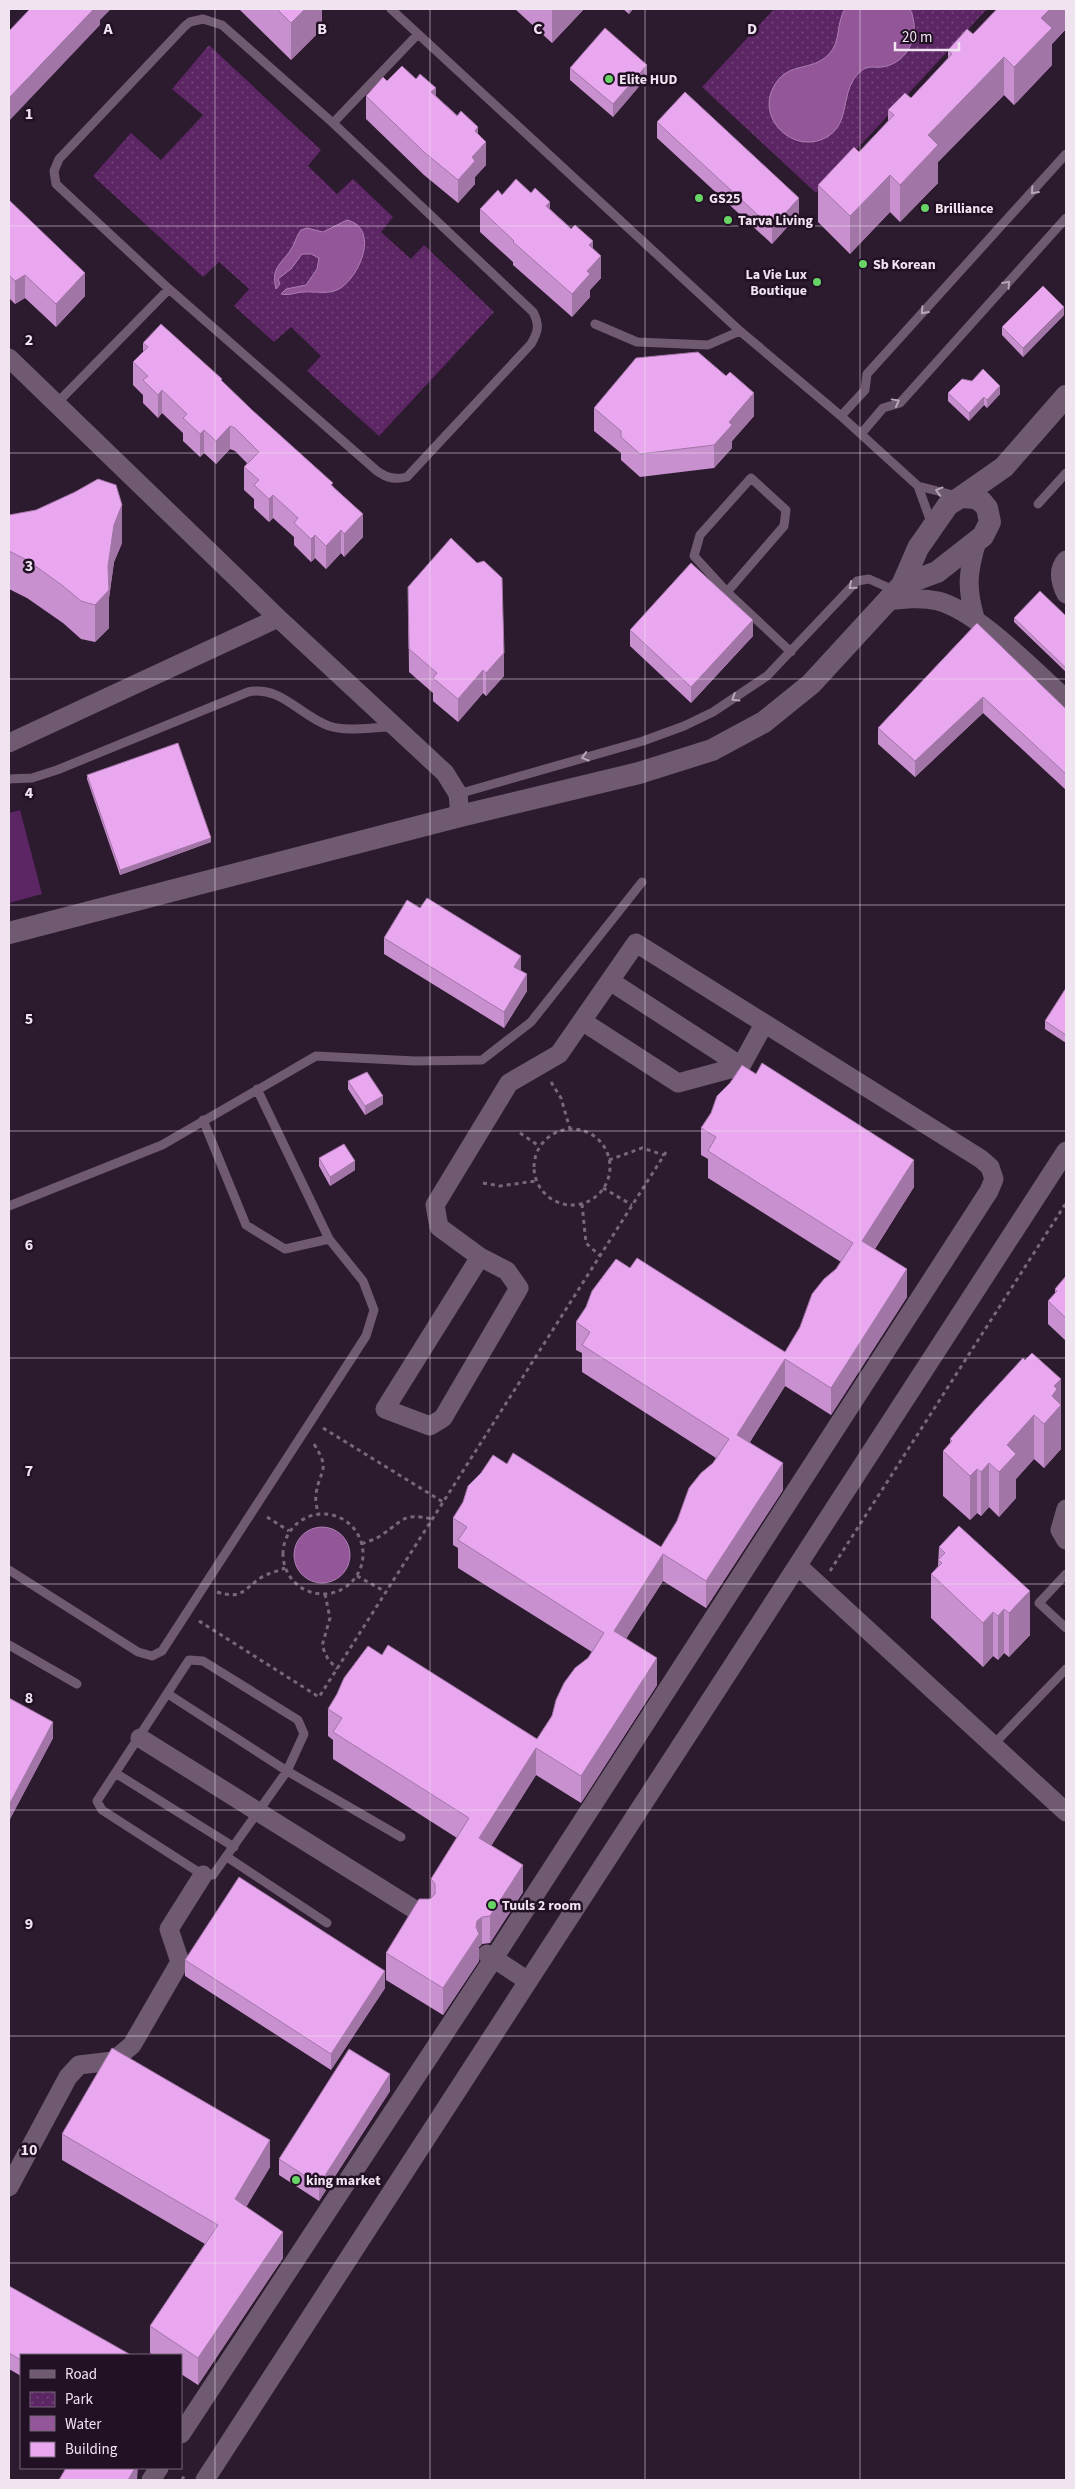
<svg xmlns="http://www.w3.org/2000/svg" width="1075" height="2489" viewBox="0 0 1075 2489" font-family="'Source Sans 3',sans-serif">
  <defs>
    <pattern id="park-dots" width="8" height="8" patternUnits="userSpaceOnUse" patternTransform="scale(1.25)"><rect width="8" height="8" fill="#5c2563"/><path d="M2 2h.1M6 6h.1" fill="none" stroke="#74447a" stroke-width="1.8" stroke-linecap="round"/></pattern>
  </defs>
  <rect width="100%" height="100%" fill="#2c1a2e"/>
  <path fill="#5c2563" d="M20 810 42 894 9 903V813Z"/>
  <path fill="url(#park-dots)" d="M774 9H987L816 193 702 87Z
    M209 45 321 150 308 166 337 194 353 179 393 217 381 232 411 259 424 245 494 312 379 436 307 371 321 356 291 327 274 342 234 306 249 289 219 262 203 277 93 176 131 133 161 160 203 115 172 89Z"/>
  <path fill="#925699" stroke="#ae81b3" d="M845 9H910C921 32 910 63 882 67 873 68 868 65 861 71 838 90 853 124 825 138 794 154 757 120 773 88 787 60 811 73 829 54 841 42 836 23 845 9Z
    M347 220C380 228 360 277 339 289 328 295 316 291 304 292 296 292 290 296 281 294L286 289 306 285 317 269 319 258 311 254H302L291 269 278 279 280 284 276 289C271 268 280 265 290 251 295 244 296 236 301 230L307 228 323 232Z
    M294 1555a28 28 0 1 1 56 0a28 28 0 1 1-56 0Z"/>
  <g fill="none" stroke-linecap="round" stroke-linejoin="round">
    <path stroke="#776778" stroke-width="3" stroke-dasharray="4 4" stroke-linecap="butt" d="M551 1082 561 1098 570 1129
      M534 1167a38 38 0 1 1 76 0a38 38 0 1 1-76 0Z
      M520 1133 539 1146
      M609 1160 642 1148 664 1155
      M483 1183 500 1186 536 1181
      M603 1188 632 1205
      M582 1204 586 1243 600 1256
      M323 1428 443 1502
      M314 1444C331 1471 320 1468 316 1494 315 1500 317 1508 318 1514
      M283 1554a40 40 0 1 1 80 0a40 40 0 1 1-80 0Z
      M267 1517 289 1531
      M362 1544C368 1541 377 1539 383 1534 405 1519 403 1513 432 1519
      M830 1571 1066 1203
      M357 1576 386 1592
      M217 1592C243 1600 243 1589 262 1577 269 1573 278 1571 285 1568
      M325 1594 330 1618 322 1646 328 1659 337 1669
      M199 1621 319 1697 668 1149
      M182 2480 185 2474"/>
    <path stroke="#6f5a71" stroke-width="9" d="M391 9 740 331 841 416 918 486 932 525
      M203 19 222 25 333 123 533 312C540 325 538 332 531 344L407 477C395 480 387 478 377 471L169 289 56 184 54 171 59 159 185 26 190 22Z
      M333 123 418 34
      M595 324 637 342 708 345 740 331
      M57 403 169 289
      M841 416 865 390 867 374 1066 154
      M861 434 883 408 900 403 1066 218
      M918 486 957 496
      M1038 504 1066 473
      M727 592 784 526 786 510 751 478 700 535 694 556 727 592 791 652
      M9 779 32 778 57 770 248 692C281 685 300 716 329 726 347 732 373 727 392 727
      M458 794 643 741 684 726 713 712 767 676 857 581 869 579 896 591
      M203 1120 246 1225 285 1249 329 1239
      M9 1206 162 1145 316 1056 415 1061 482 1060 531 1022 642 882
      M9 1570 138 1652 152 1656 162 1651 366 1336 374 1310 363 1281 329 1239 257 1089
      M1066 1574 1039 1603 1066 1628
      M9 1645 77 1684
      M189 1660 203 1661 298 1720 304 1734 287 1771 213 1875H203L102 1810 97 1801Z
      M168 1694 287 1771 401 1837
      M993 1745 1066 1669
      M117 1774 234 1847
      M227 1857 327 1923"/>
    <path stroke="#6f5a71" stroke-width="19" d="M9 358 278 618 445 773 458 794 460 816
      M1066 560C1057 570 1060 582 1066 594
      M888 601C904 599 921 597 938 601 979 612 1033 670 1066 699
      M975 618C966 587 968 571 977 541
      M9 743 278 618
      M610 981 741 1066
      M582 1021 678 1083 741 1066 764 1024
      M1066 1509 1060 1530 1066 1540
      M798 1566 1066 1812
      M140 1738 425 1916
      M487 1954 528 1981
      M9 2187 68 2077 79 2065 113 2061 132 2045 180 1962 169 1929 203 1875
      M181 2434 494 1958 989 1191 994 1179 990 1167 981 1159 636 943 559 1054 509 1083 435 1205 439 1227 480 1257 385 1409 430 1426 443 1418 519 1288 507 1271 480 1257
      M151 2480 159 2468
      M205 2480 1066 1151"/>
    <path stroke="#6f5a71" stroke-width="22" d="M961 497 1004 467 1066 396
      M9 933 460 816 639 773 712 750 764 722 811 684 902 585 918 548 948 505 961 497 975 498 982 502 987 508 990 522 983 536 937 572 902 585"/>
  </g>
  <path fill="#c890ce" d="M239 9H322V29L291 60Z
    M515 9H584L552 43Z
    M623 9H633L629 14Z
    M1066 9V29L1052 44V65L1014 105 1004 95 938 162V183L900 222 890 212 850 254 818 222V185L859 152 888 121V110L911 98 948 59V50L973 34Z
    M570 68 647 77 613 117 570 80Z
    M387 81 436 96 478 134 486 165 475 177V184L458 203 424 175 366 119V96Z
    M657 122 799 214 772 244 657 138Z
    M502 195 550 209 593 248 601 278 590 290V297L572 317 513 265V262L480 232V209Z
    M9 200 85 296 56 327 25 298 15 304 9 298Z
    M1064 315 1023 357 1002 335V327Z
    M143 343 222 382 333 486 363 537 344 557 341 553 326 569 315 558 311 562 294 545V537L273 518 269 522 254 508V499L244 490V467L247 463 235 451 230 449 216 464 204 453 200 457 183 441V433L162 413 158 418 143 403V395L133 385V362L143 352Z
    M948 393 1000 394 987 408 984 405 969 421 948 401Z
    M594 408 754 416 732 441V448L714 468 640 477 621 460V453L594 431Z
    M9 516 122 543 114 562 109 598V628L95 642 81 639 63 623 27 598 9 589Z
    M408 587 504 676 486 696 483 693 458 722 433 701V693L409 672Z
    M1066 616V672L1014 622V618Z
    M977 623 1066 709V790L983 713 915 777 878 744V728Z
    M630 630 753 636 691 703 630 646Z
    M87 775 211 842 120 875 87 779Z
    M384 938 521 971 527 991 504 1028 384 954Z
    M1066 988V1043L1045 1029V1021Z
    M348 1081 383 1104 365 1115 348 1089Z
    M701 1128 914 1187 875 1249 907 1297 831 1415 785 1386 750 1442 783 1490 706 1608 663 1581 626 1638 657 1685 581 1803 536 1775 491 1846 523 1892 490 1943 482 1944 479 1947V1961L443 2015 386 1980V1953L431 1898V1879L457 1838 333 1759V1740L328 1736V1709L382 1655 537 1739 592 1652 458 1568V1548L453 1545V1518L507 1464 661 1547 716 1458 582 1372V1353L576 1350V1322L630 1268 785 1352 841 1262 708 1178V1159L701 1155Z
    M319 1158 355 1170 330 1186 319 1166Z
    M1066 1276V1341L1048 1324V1301L1055 1294V1289Z
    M1025 1360 1061 1404V1449L1044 1468 1034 1459 1016 1479V1498L999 1517 989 1507 981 1516 977 1513 970 1520 943 1496V1451L950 1444V1439Z
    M959 1526 1030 1635 1009 1657 1004 1653 998 1660 993 1656 983 1667 931 1618V1574L938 1566 939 1547Z
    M9 1698 53 1738 10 1819 9 1818Z
    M185 1960 385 1988 331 2070 185 1976Z
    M390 2091 319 2201 279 2175V2159Z
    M62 2134 270 2167 246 2207 283 2258 198 2385 181 2374V2355H154L150 2353V2326L205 2244 62 2160Z
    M9 2286 21 2355V2376L9 2369Z"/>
  <path fill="#a275a7" d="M94 9H111L100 20V25L9 121V98Z
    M305 9H322V29L291 60V23Z
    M552 9H584L552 43Z
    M629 9H633L629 14Z
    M1050 9H1066V29L1052 44V65L1014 105V67L1041 18Z
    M1004 57V95L938 162V183L900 222V185L928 135Z
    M647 65V77L613 117V104Z
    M436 88V111L431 92Z
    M478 127V150L475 131Z
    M486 142V165L475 177V184L458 203V180L472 157Z
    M890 175V212L850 254V216Z
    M799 198V214L772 244V228Z
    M550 202V225L546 206Z
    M593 241V264L589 245Z
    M601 256V278L590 290V297L572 317V294L587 271Z
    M85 273V296L56 327V304Z
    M25 275V298L15 304V281Z
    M1064 307V315L1023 357V348Z
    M1000 386V394L987 408V400Z
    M162 390V413L158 418V395Z
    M754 393V416L732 441V448L714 468V445L729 422Z
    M984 397V405L969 421V413Z
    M230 426V449L216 464V441Z
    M204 430V453L200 457V434Z
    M273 495V518L269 522V499Z
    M122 505V543L114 562 109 598V628L95 642V605L108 566 114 525Z
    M363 514V537L344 557V534Z
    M341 530V553L326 569V546Z
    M315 535V558L311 562V539Z
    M753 620V636L691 703V687Z
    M504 653V676L486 696V673Z
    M483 670V693L458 722V699Z
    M983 697V713L915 777V761Z
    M211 838V842L120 875V870Z
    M521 956V972L514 967Z
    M527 974V991L504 1028V1012Z
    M383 1096V1104L365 1115V1106Z
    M914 1160V1187L862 1268V1241Z
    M355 1161V1170L330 1186V1177Z
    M907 1269V1297L831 1415V1388Z
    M785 1359V1386L737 1462V1435Z
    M1061 1379V1449L1044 1468V1424L1054 1386Z
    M1034 1415V1459L1016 1479V1498L999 1517V1472L1007 1445Z
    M783 1463V1490L706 1608V1581Z
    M989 1463V1507L981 1516V1472Z
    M977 1469V1513L970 1520V1476Z
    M663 1554V1581L614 1658V1631Z
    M1030 1591V1635L1009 1657V1613Z
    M1004 1609V1653L998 1660V1616Z
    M993 1612V1656L983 1667V1623Z
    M657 1658V1685L581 1803V1776Z
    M53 1722V1738L10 1819V1803Z
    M536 1748V1775L479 1865V1838Z
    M523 1865V1892L490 1943V1916Z
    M482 1917V1944L479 1947V1961L443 2015V1988L476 1927 477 1921Z
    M385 1971V1988L331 2070V2054Z
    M390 2074V2091L319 2201V2185Z
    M270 2140V2167L235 2226V2199Z
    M283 2232V2258L198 2385V2358Z
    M135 2468H138L137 2480H128Z"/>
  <path fill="#e8a7ef" stroke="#a275a7" d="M30 9H94L9 98V31Z
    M277 9H305L291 23Z
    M997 9H1050L1041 18 1052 28 1014 67 1004 57 928 135 938 145 900 185 890 175 850 216 818 185 854 147 859 152 894 115 888 110 905 93 911 98 952 54 948 50 967 29 973 34Z
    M605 28 647 65 613 104 570 68Z
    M402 66 416 79 420 74 436 88 431 92 457 116 461 111 478 127 475 131 486 142 472 157 475 161 458 180 424 152 366 96 383 77 387 81Z
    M685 92 799 198 772 228 657 122Z
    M516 179 531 193 535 188 550 202 546 206 571 229 575 225 593 241 589 245 601 256 587 271 590 274 572 294 513 242 514 241 480 209 498 190 502 195Z
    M9 200 85 273 56 304 25 275 15 281 9 275Z
    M1043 286 1064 307 1023 348 1002 327Z
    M161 324 222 379 221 380 252 410 333 483 331 485 363 514 344 534 341 530 326 546 315 535 311 539 294 523 298 518 273 495 269 499 254 485 259 480 244 467 259 452 235 428 230 426 216 441 204 430 200 434 183 418 187 414 162 390 158 395 143 380 148 376 133 362 148 347 143 343Z
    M698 352 726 376 730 372 754 393 729 422 732 425 714 445 640 454 621 437V431L594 408 636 358Z
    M983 369 1000 386 987 400 984 397 969 413 948 393 962 379 972 381Z
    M98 479 116 485 122 505 114 525 108 566 109 590 95 605 81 601 63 586 27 560 9 551V515L36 510 75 492Z
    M451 538 477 563 484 561 502 578 504 653 486 673 483 670 458 699 433 678 437 673 409 649 408 587Z
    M691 563 753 620 691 687 630 630Z
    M1040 591 1066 616V668L1014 618Z
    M977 623 1066 709V774L983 697 915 761 878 728Z
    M178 743 211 838 120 870 87 775Z
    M427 898 521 956 514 967 527 974 504 1012 384 938 407 900 420 908Z
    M1066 988V1035L1045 1021Z
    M762 1063 914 1160 862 1241 907 1269 831 1388 785 1359 737 1435 783 1463 706 1581 663 1554 614 1631 657 1658 581 1776 536 1748 479 1838 523 1865 490 1916 482 1917 477 1921 476 1927 479 1934 443 1988 386 1953 419 1899H430L435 1894V1884L431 1879 469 1818 333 1732 342 1718 328 1709 337 1694 344 1678 368 1646 382 1655 388 1645 537 1739 552 1716 556 1700 564 1683 575 1668 588 1658 604 1633 458 1540 467 1527 453 1518 463 1502 468 1486 481 1473 493 1455 507 1464 513 1453 661 1547 677 1521 689 1488 701 1473 713 1463 729 1439 582 1345 590 1332 576 1322 586 1307 592 1291 616 1259 630 1268 637 1258 785 1352 800 1327 812 1294 824 1279 836 1269 853 1243 708 1151 716 1137 701 1128 711 1113 717 1096 730 1083 742 1065 756 1074Z
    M367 1072 383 1096 365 1106 348 1081Z
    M344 1144 355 1161 330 1177 319 1158Z
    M1066 1276V1318L1048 1301 1057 1291 1055 1289Z
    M1032 1353 1061 1379 1054 1386 1057 1389 1052 1396 1061 1405 1044 1424 1034 1415 1007 1445 1016 1454 999 1472 989 1463 981 1472 977 1469 970 1476 943 1451 952 1441 950 1439 977 1408 1023 1358 1025 1360Z
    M959 1526 1030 1591 1009 1613 1004 1609 998 1616 993 1612 983 1623 931 1574 942 1563 938 1560 945 1553 939 1547Z
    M9 1698 53 1722 10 1803 9 1802Z
    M239 1877 385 1971 331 2054 185 1960Z
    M112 2048 270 2140 235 2199 283 2232 198 2358 150 2326 218 2225 62 2134Z
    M349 2049 390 2074 319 2185 279 2159Z
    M9 2286 131 2355H21V2360L9 2353Z
    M66 2468H135L128 2480H59Z"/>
  <defs><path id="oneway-chevron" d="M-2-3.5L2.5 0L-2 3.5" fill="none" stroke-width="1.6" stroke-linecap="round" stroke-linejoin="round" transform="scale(1.25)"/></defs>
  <g stroke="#b6a6b7">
    <use href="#oneway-chevron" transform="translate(1034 191) rotate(132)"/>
    <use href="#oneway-chevron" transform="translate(1007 284) rotate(-48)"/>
    <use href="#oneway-chevron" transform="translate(924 311) rotate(132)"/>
    <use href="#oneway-chevron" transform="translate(896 402) rotate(-29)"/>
    <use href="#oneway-chevron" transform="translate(939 491) rotate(-165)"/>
    <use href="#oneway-chevron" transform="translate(852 586) rotate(140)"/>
    <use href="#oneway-chevron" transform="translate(735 698) rotate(148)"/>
    <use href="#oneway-chevron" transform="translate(585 757) rotate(164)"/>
  </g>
  <path fill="none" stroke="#f0e4f1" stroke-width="1" stroke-opacity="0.55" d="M215 9V2480M430 9V2480M645 9V2480M860 9V2480M9 226H1066M9 453H1066M9 679H1066M9 905H1066M9 1131H1066M9 1358H1066M9 1584H1066M9 1810H1066M9 2036H1066M9 2263H1066"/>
  <g fill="#67d465" stroke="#221024" stroke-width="2">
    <circle cx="609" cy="79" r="5"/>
    <circle cx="699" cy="198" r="5"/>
    <circle cx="925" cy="208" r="5"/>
    <circle cx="728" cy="220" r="5"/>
    <circle cx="863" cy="264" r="5"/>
    <circle cx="817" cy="282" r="5"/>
    <circle cx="492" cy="1905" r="5"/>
    <circle cx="296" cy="2180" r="5"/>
  </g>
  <g text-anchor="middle" stroke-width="5" stroke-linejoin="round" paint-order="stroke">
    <g font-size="14" font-weight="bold" fill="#f0e4f1" stroke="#221024" text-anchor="start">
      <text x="619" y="84">Elite HUD</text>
      <text x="709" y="203">GS25</text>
      <text x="935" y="213">Brilliance</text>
      <text x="738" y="225">Tarva Living</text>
      <text x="873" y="269">Sb Korean</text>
      <text x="807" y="279" text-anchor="end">La Vie Lux<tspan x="807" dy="16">Boutique</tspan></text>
      <text x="502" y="1910">Tuuls 2 room</text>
      <text x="306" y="2185">king market</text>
    </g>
  </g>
  <g font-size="16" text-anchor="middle" font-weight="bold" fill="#f0e4f1" stroke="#221024" stroke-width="5" stroke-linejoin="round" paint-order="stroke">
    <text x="108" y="34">A</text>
    <text x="322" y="34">B</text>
    <text x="538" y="34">C</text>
    <text x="752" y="34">D</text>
    <text x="29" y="119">1</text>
    <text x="29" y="345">2</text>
    <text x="29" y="571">3</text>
    <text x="29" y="798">4</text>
    <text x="29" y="1024">5</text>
    <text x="29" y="1250">6</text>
    <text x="29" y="1476">7</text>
    <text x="29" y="1703">8</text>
    <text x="29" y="1929">9</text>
    <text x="29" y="2155">10</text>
  </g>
  <rect width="1075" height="2489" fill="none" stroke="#f0e4f1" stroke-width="20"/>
  <rect x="20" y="2354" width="162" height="115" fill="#221024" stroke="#746576"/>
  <rect x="30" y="2370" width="25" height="8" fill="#6f5a71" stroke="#746576"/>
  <text x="65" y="2379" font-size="15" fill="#f0e4f1">Road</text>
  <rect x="30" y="2392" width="25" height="15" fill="url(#park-dots)" stroke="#746576"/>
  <text x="65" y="2404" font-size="15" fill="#f0e4f1">Park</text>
  <rect x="30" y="2416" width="25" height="15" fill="#925699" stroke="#746576"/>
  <text x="65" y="2429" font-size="15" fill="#f0e4f1">Water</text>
  <rect x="30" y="2442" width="25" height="15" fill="#e8a7ef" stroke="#746576"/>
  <text x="65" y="2454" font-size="15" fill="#f0e4f1">Building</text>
  <path d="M895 42v8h64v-8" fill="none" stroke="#f0e4f1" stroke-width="2.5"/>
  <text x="902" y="42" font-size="15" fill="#f0e4f1" stroke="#221024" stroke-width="4" paint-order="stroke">20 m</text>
</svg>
